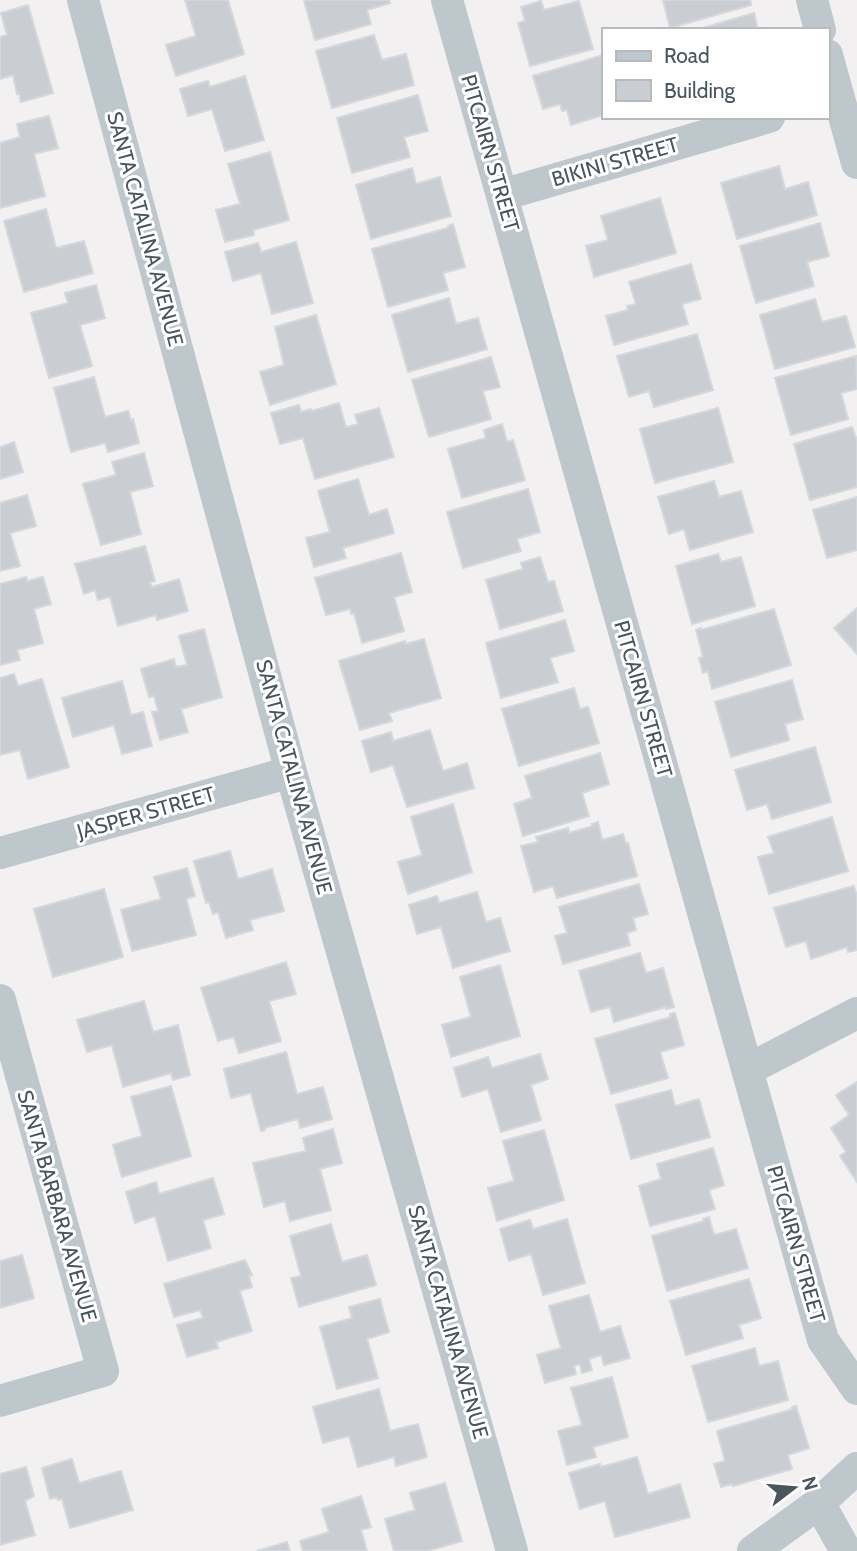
<svg xmlns="http://www.w3.org/2000/svg" width="857" height="1551" viewBox="0 0 857 1551" font-family="Cabin,sans-serif">
  <rect width="100%" height="100%" fill="#f2f0f0"/>
  <path fill="#caced2" stroke="#d4d7db" stroke-width="2" d="M185 0H228L244 54 176 76 166 45 196 36Z
    M304 0H389L390 3 367 10 371 24 315 40Z
    M663 0H750L751 5 670 28Z
    M541 1 544 10 579 1 593 49 530 66 518 23 525 21 521 7Z
    M28 5 53 93 21 102 19 93 17 94 13 75 0 79V37L7 35 1 13Z
    M754 13 758 30H696Z
    M374 35 382 60 406 54 414 85 332 108 316 51Z
    M603 55V115L571 125 567 110 562 111 560 104 543 109 533 76Z
    M245 76 264 140 225 151 212 109 188 116 180 89 208 81 210 87Z
    M418 95 428 131 404 137 410 157 352 173 337 118Z
    M49 116 58 148 34 154 45 196 0 208V143L20 137 17 124Z
    M270 152 289 220 253 230 254 235 225 242 216 210 240 204 228 164Z
    M779 166 785 189 808 182 817 215 737 239 721 183Z
    M412 168 416 184 440 177 451 216 371 239 356 185Z
    M660 198 676 253 594 277 586 246 608 240 601 216Z
    M46 209 56 248 84 241 93 273 24 292 4 221Z
    M820 223 829 256 807 262 814 286 756 303 740 246Z
    M453 224 465 267 443 273 448 290 388 307 372 249 448 228V226Z
    M296 242 313 303 272 314 261 273 233 281 225 252 258 243 261 252Z
    M691 264 701 299 682 304 688 324 614 345 606 316 628 310 627 306 636 304 629 282Z
    M96 285 105 318 80 325 92 366 49 378 31 313 68 303 65 293Z
    M449 298 456 324 478 318 487 349 408 372 392 315Z
    M815 299 822 322 846 316 855 347 775 369 760 315Z
    M316 315 336 384 270 405 260 372 284 365 275 327Z
    M697 334 713 390 654 407 649 391 629 397 617 356Z
    M856 356 857 389 841 393 848 419 791 435 775 378Z
    M491 357 500 387 483 391 491 419 429 437 412 380Z
    M94 377 105 417 128 411 131 420 133 419 139 443 108 452 105 443 71 452 54 388Z
    M339 403 346 427 358 424 355 415 379 408 394 457 315 479 303 438 280 444 271 413 299 405 301 412 311 409 312 411Z
    M718 408 733 462 655 483 640 429Z
    M502 424 507 442 513 440 525 480 462 498 448 449 486 438 484 430Z
    M852 427 857 440V487L810 500 794 444Z
    M14 442 23 472 0 479V447Z
    M144 453 153 486 130 492 141 534 101 545 83 484 116 475 112 462Z
    M358 479 369 515 387 509 394 533 343 548 346 558 314 567 306 538 330 532 318 491Z
    M714 481 719 497 741 491 753 532 690 550 684 529 669 534 658 497Z
    M528 489 540 532 517 539 521 551 463 568 447 512Z
    M27 495 36 526 10 533 20 566 0 571V503Z
    M857 497V550L827 558 813 510Z
    M145 546 155 581 150 582 152 587 179 579 188 611 157 620 156 615 118 626 110 597 98 600 95 590 84 594 75 564Z
    M401 553 412 592 394 597 404 631 362 643 354 613 351 614 350 609 326 615 315 578Z
    M718 554 721 562 741 557 755 606 692 624 676 566Z
    M540 557 548 582 554 581 563 611 500 629 486 580 523 569 521 563Z
    M26 577 27 581 43 577 51 604 34 609 43 643 17 650 20 660 0 665V584Z
    M857 608V654L834 628Z
    M774 609 791 665 712 689 708 671 703 673 699 658 703 657 696 630 701 628V630Z
    M565 620 574 651 550 658 558 682 501 698 486 643Z
    M204 629 222 697 181 709 188 732 160 740 152 712 158 711 154 696 149 697 141 669 174 659 176 667 187 665 179 636Z
    M424 639 441 698 389 713 392 721 360 730 339 661 405 641 406 644Z
    M14 674 18 686 42 679 69 767 28 779 20 750 0 755V678Z
    M792 680 803 719 785 724 789 740 731 757 715 702Z
    M122 681 131 715 143 712 152 746 122 754 114 725 73 737 62 698Z
    M574 688 580 709 588 707 599 743 519 766 502 709Z
    M430 730 443 771 467 763 474 788 407 807 393 765 371 772 362 741 391 732 393 741Z
    M815 747 831 802 772 819 767 804 747 810 735 770Z
    M600 753 609 784 582 793 589 816 523 836 514 804 532 798 525 776Z
    M453 804 472 872 408 894 398 862 422 855 411 817Z
    M832 817 848 871 769 894 758 857 774 853 768 837Z
    M598 822 602 840 623 834 626 844 628 843 637 876 557 898 553 886 534 892 521 846 538 842 536 837 568 828 569 833 593 826 592 824Z
    M230 851 238 879 272 869 284 911 250 920 253 930 226 938 218 912 213 914 209 902 206 903 194 861Z
    M187 868 195 896 186 899 196 935 132 951 121 910 161 899 154 877Z
    M639 884 648 914 633 918 636 930 627 933 630 945 563 964 555 936 567 933 559 907Z
    M854 886 857 897V950L848 952 847 947 811 959 806 941 786 947 774 908Z
    M104 889 123 957 53 977 34 909Z
    M477 892 486 922 500 918 510 951 453 968 441 927 417 934 409 905 437 896 439 903Z
    M640 953 646 973 663 968 674 1007 666 1009V1007L614 1022 610 1007 591 1012 579 971Z
    M286 962 296 994 269 1001 281 1041 239 1053 234 1037 218 1041 201 988Z
    M500 965 520 1036 451 1057 442 1025 471 1017 460 977Z
    M144 1001 153 1032 178 1025 190 1075 173 1080 171 1073 123 1087 112 1045 87 1052 77 1020Z
    M675 1013 684 1045 660 1052 668 1078 611 1094 595 1039 671 1017 670 1014Z
    M286 1052 297 1094 323 1087 332 1119 300 1128 298 1119 264 1128 265 1130 261 1131 251 1093 231 1098 224 1069Z
    M540 1054 548 1079 531 1085 541 1120 501 1132 488 1089 462 1097 454 1068 488 1057 492 1068Z
    M857 1082V1182L840 1156 846 1152 831 1128 849 1115 836 1095Z
    M171 1086 191 1156 122 1177 113 1145 142 1136 131 1097Z
    M671 1090 675 1106 699 1099 710 1137 631 1159 616 1105Z
    M333 1129 342 1163 320 1169 331 1210 290 1221 285 1201 264 1207 253 1163 306 1151 303 1138Z
    M544 1130 564 1200 497 1221 488 1188 514 1181 503 1141Z
    M713 1148 724 1185 709 1190 715 1209 650 1226 639 1186 661 1179 657 1164Z
    M213 1178 224 1214 203 1220 211 1248 168 1261 155 1216 135 1223 126 1192 156 1182 159 1194Z
    M709 1217 714 1235 736 1229 748 1268 667 1291 652 1236 704 1221 703 1219Z
    M567 1219 585 1283 543 1295 531 1254 509 1261 500 1229 530 1220 533 1229Z
    M331 1224 342 1262 367 1255 376 1285 299 1307 291 1278 301 1276 290 1236Z
    M22 1255 34 1298 0 1308V1261Z
    M245 1260 252 1275H249L252 1287 240 1291 252 1331 216 1342 218 1348 187 1357 177 1325 203 1318 200 1310 174 1317 164 1284Z
    M749 1279 761 1318 739 1325 743 1338 686 1355 670 1301Z
    M589 1295 600 1332 620 1326 630 1358 604 1365 601 1355 589 1359 592 1370 582 1373 580 1364 574 1366 576 1374 545 1383 537 1355 561 1348 549 1306Z
    M380 1299 389 1332 367 1339 378 1378 337 1389 320 1327 352 1318 349 1307Z
    M755 1348 759 1366 778 1361 788 1400 708 1422 692 1366Z
    M612 1377 628 1437 593 1447 596 1457 567 1465 558 1431 582 1425 571 1388Z
    M379 1389 390 1431 418 1424 427 1457 396 1466 394 1457 358 1467 349 1436 323 1443 313 1407Z
    M796 1406 809 1448 788 1455 792 1469 733 1486 732 1484 721 1487 714 1464 725 1461 717 1431 793 1409 792 1407Z
    M637 1457 648 1494 680 1484 690 1517 615 1537 605 1501 580 1509 569 1473 600 1464 601 1467Z
    M72 1459 79 1483 121 1471 133 1510 70 1528 62 1499 58 1500 57 1497 50 1499 42 1468Z
    M26 1467 34 1496 25 1501 35 1535 0 1545V1474Z
    M445 1483 462 1541 427 1551H394L385 1519 415 1510 410 1493Z
    M361 1496 371 1527 361 1530 367 1551H303L300 1541 329 1532 322 1509Z
    M287 1542 290 1551H257Z"/>
  <g fill="none" stroke-linecap="round" stroke-linejoin="round">
    <path stroke="#bdc7cc" stroke-width="32" d="M83 0 291 772 512 1551
      M447 0 823 1340 857 1389
      M812 0 820 30
      M827 55 857 163
      M502 195 769 117
      M0 853 291 772
      M0 1000 103 1371 0 1401
      M747 1070 857 1013
      M819 1503 846 1551
      M753 1551 819 1503 857 1468"/>
  </g>
  <g text-anchor="middle" stroke-width="6" stroke-linejoin="round" paint-order="stroke">
    <g font-size="21" fill="#49565c" stroke="#fff">
      <text transform="translate(490 153) rotate(74)" y="7">PITCAIRN STREET</text>
      <text transform="translate(615 162) rotate(-16)" y="7">BIKINI STREET</text>
      <text transform="translate(145 229) rotate(75)" y="7">SANTA CATALINA AVENUE</text>
      <text transform="translate(643 699) rotate(74)" y="7">PITCAIRN STREET</text>
      <text transform="translate(294 777) rotate(75)" y="7">SANTA CATALINA AVENUE</text>
      <text transform="translate(146 813) rotate(-16)" y="7">JASPER STREET</text>
      <text transform="translate(57 1206) rotate(74)" y="7">SANTA BARBARA AVENUE</text>
      <text transform="translate(796 1244) rotate(74)" y="7">PITCAIRN STREET</text>
      <text transform="translate(448 1322) rotate(74)" y="7">SANTA CATALINA AVENUE</text>
    </g>
  </g>
  <rect x="602" y="28" width="228" height="91" fill="#ffffff" stroke="#b6bbbe" stroke-width="2"/>
  <rect x="616" y="51" width="35" height="10" fill="#bdc7cc" stroke="#b6bbbe" stroke-width="2"/>
  <text x="664" y="63" font-size="21" fill="#49565c">Road</text>
  <rect x="616" y="80" width="35" height="21" fill="#caced2" stroke="#b6bbbe" stroke-width="2"/>
  <text x="664" y="98" font-size="21" fill="#49565c">Building</text>
  <g transform="translate(794 1488) rotate(74)" stroke="#ffffff" stroke-width="5" paint-order="stroke">
  <path d="M0-5L12 26L0 18L-12 26Z" fill="#49565c"/>
  <text y="-10" font-size="19" font-weight="bold" text-anchor="middle" fill="#49565c">N</text>
  </g>
</svg>
